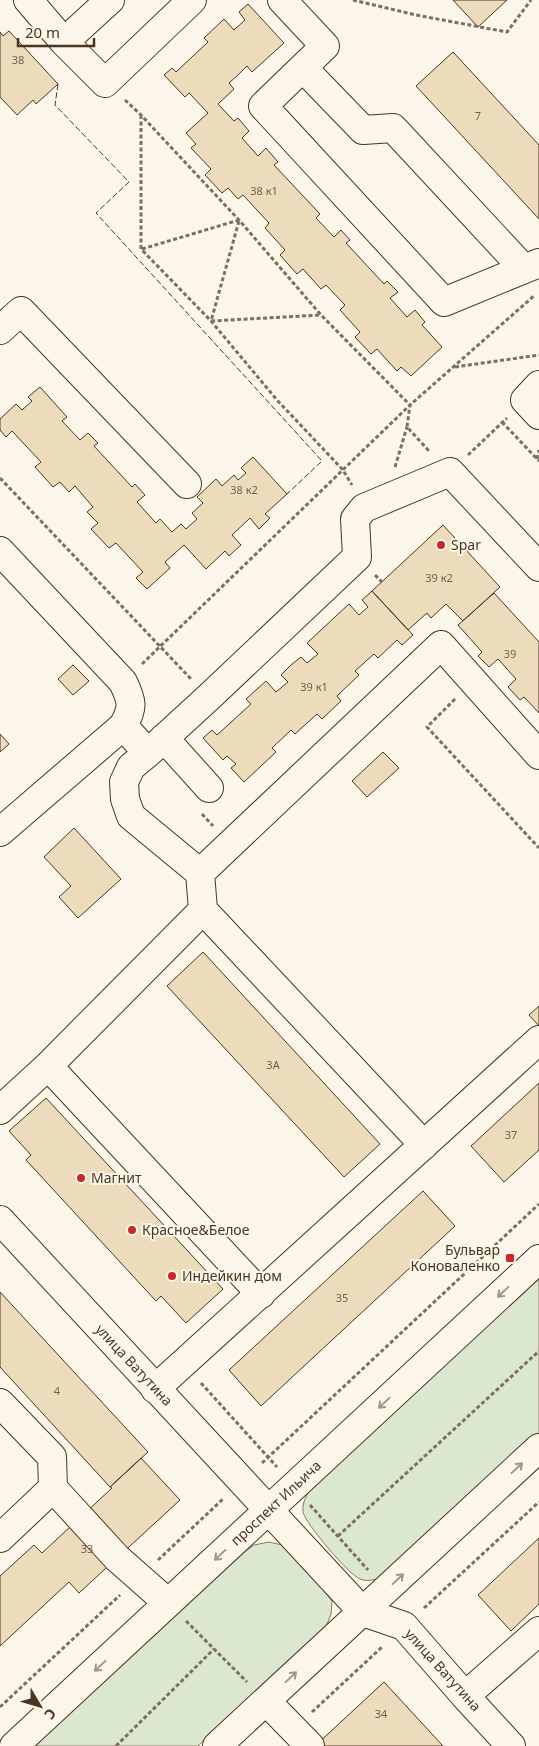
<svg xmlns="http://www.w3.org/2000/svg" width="539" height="1746" viewBox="0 0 539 1746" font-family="'Noto Sans',sans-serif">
  <rect width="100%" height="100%" fill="#fbf6e9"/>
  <path fill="#dce7d0" stroke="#887966" d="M539 1276V1434L389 1574C380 1578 370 1583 360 1579 349 1575 305 1523 303 1512 302 1502 307 1495 311 1487Z
    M269 1542 282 1545 325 1592 332 1601 331 1614 325 1629 198 1746H32L237 1557 254 1545Z"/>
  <path fill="#ecdcbc" stroke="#4a3520" d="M453 0H507L478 27Z
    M248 4 284 43 252 72 247 66 238 75 229 83 234 89 218 104 234 121 238 118 249 131 242 138 258 156 266 148 278 162 274 165 320 214 316 218 334 237 341 230 350 240 346 243 384 284 387 281 398 292 390 298 407 317 415 310 425 322 422 325 442 347 411 376 401 367 397 371 377 349 371 354 355 337 360 332 340 310 345 305 326 285 321 289 303 269 297 274 280 255 285 250 265 228 269 223 243 195 238 199 228 188 222 193 205 175 211 169 191 148 196 144 186 133 208 113 189 93 185 97 164 75 172 68 176 72 208 42 204 38 224 19 234 30 245 20 239 12Z
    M9 31 58 84 36 104 33 100 17 115 0 97V32L3 36Z
    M453 52 539 145V219L416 86Z
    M40 387 67 417 62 421 80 440 88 433 98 443 94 446 132 487 135 484 145 495 137 502 156 523 160 519 172 532 181 524 186 529 197 519 192 513 203 503 197 497 216 479 222 486 234 475 238 480 246 473 241 468 253 457 287 494 265 514 270 518 259 529 250 518 232 535 241 545 229 556 225 551 206 569 184 545 165 562 170 568 147 589 136 578 143 572 116 543 109 548 91 529 98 523 87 512 93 507 75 486 69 492 60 482 53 487 35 467 41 462 12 431 6 437 0 430V419L16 404 22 410 32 401 28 397Z
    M443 525 500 587 463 621 446 604 431 618 427 613 408 630 372 591Z
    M372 591 413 635 402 645 397 640 378 658 374 654 355 671 359 675 337 696 341 701 322 719 317 714 295 734 291 730 272 748 276 752 244 782 231 768 236 764 227 756 223 760 203 738 212 730 217 735 251 704 246 699 266 681 276 692 288 682 281 675 291 665 301 657 307 663 318 654 307 643 349 604 359 615 368 607 362 600Z
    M494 593 539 642V713L524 697 520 700 508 687 516 679 498 659 489 667 478 656 482 652 458 625Z
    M73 665 89 681 73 695 58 679Z
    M0 734 9 744 0 752Z
    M383 752 399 768 367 797 352 781Z
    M74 828 121 879 78 918 59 897 71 886 44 857Z
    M203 952 380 1144 344 1177 167 986Z
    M539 1006V1026L529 1015Z
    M539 1083V1150L504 1182 471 1146Z
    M46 1098 223 1289 186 1323 161 1296 156 1301 26 1160 31 1155 9 1131Z
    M423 1191 455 1226 261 1406 229 1370Z
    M0 1292 148 1452 110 1487 0 1367Z
    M141 1458 180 1500 79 1593 69 1582 0 1646V1576L34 1545 42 1553 112 1488 110 1487Z
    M539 1538V1604L511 1631 478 1595Z
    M384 1682 443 1746H315Z"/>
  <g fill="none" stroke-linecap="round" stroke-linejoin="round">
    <defs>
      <path id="minor" d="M28 0 64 42 110 0
        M282 0 325 46 263 106 444 302 539 263
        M64 42 105 83 192 0
        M303 68 363 130 393 128 524 269
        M0 330 21 311 187 484
        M539 385 525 400 539 415
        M0 551 123 682C132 701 134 707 123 726L0 832
        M123 726 148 753 209 697 357 557 355 519 364 508 450 472 539 567
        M164 738 209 788
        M200 873 441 645 539 755
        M203 910 424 1145
        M48 1066 261 1294
        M0 1110 48 1066 203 910 200 873 131 816 125 799 124 782 131 767 148 753
        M0 1220 363 1612 404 1626 465 1696 511 1746
        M155 1389 539 1040
        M0 1403 52 1457 53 1488 0 1538
        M53 1488 117 1558 168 1603
        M465 1696 539 1631
        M266 1701 310 1746
        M14 1746 539 1259
        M217 1746 539 1448"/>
    </defs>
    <use href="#minor" stroke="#4a3520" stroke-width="30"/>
    <path stroke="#7f6f5c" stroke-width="3" stroke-dasharray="4 2.5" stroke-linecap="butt" d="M353 0 416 15 507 32 531 0
      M125 100 141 115 239 220 321 315 410 405 407 427 430 452
      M141 115V249L211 321 277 400 343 470 352 485
      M239 221 211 321 321 315
      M142 249 239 220
      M455 367 539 355
      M502 422 539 461
      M468 455 507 418
      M537 459 539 450
      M395 467 407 427
      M0 478 191 679
      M375 575 382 582
      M142 664 410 405 535 295
      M455 699 427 727 539 848
      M202 814 213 826
      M201 1383 277 1467
      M262 1463 539 1204
      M310 1505 368 1570
      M338 1536 539 1351
      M158 1560 223 1499
      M424 1608 539 1502
      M186 1621 247 1682
      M0 1707 120 1595
      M312 1712 382 1647
      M116 1746 214 1649"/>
    <use href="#minor" stroke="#fbf6e9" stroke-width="28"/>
    <path stroke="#4a3520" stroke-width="1" stroke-dasharray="6 2.5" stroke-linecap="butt" d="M58 84 55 105 129 182 96 213 322 461 287 494"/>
  </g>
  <defs><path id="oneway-shaft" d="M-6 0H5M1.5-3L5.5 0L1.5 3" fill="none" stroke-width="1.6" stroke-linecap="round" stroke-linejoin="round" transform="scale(1.25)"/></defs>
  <g stroke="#a29684">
    <use href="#oneway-shaft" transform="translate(503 1292) rotate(137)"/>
    <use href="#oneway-shaft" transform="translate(384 1403) rotate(137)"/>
    <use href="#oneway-shaft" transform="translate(517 1468) rotate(-43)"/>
    <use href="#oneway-shaft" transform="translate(220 1555) rotate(137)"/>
    <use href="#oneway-shaft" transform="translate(398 1579) rotate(-43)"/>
    <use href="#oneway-shaft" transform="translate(100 1666) rotate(137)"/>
    <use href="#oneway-shaft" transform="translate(291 1677) rotate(-43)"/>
  </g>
  <g fill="#c62828" stroke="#fbf6e9" stroke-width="2">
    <circle cx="441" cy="545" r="5"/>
    <circle cx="81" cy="1178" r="5"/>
    <circle cx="132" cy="1230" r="5"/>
    <rect x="505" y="1253" width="10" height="10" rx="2.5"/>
    <circle cx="172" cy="1276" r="5"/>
  </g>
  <g text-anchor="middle" stroke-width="4" stroke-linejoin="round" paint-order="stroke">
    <g font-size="11" fill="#725f47">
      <text x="18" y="64">38</text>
      <text x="478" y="120">7</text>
      <text x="264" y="195">38 к1</text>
      <text x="244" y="494">38 к2</text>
      <text x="439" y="582">39 к2</text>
      <text x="510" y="658">39</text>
      <text x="314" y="691">39 к1</text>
      <text x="273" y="1069">3А</text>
      <text x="511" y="1139">37</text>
      <text x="342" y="1302">35</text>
      <text x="57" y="1395">4</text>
      <text x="87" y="1553">33</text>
      <text x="381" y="1718">34</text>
    </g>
    <g font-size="14" fill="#4a3520" stroke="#fbf6e9" text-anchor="start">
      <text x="451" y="550">Spar</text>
      <text x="91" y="1183">Магнит</text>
      <text x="142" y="1235">Красное&amp;Белое</text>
      <text x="500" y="1255" text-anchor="end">Бульвар<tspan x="500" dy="16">Коноваленко</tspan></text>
      <text x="182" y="1281">Индейкин дом</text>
    </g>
    <g font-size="14" fill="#4a3520" stroke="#fbf6e9">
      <text transform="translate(134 1365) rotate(47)" y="5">улица Ватутина</text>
      <text transform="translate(276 1503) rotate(-43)" y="5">проспект Ильича</text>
      <text transform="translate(443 1670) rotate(48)" y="5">улица Ватутина</text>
    </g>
  </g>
  <g transform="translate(40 1706) rotate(128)" stroke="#fbf6e9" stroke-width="4" paint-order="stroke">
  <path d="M0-4L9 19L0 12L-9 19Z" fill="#4a3520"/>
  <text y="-8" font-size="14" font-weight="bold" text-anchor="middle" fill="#4a3520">С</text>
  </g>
  <path d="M18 38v8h76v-8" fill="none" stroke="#4a3520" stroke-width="2.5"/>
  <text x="25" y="38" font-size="15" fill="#4a3520" stroke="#fbf6e9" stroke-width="4" paint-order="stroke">20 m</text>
</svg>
